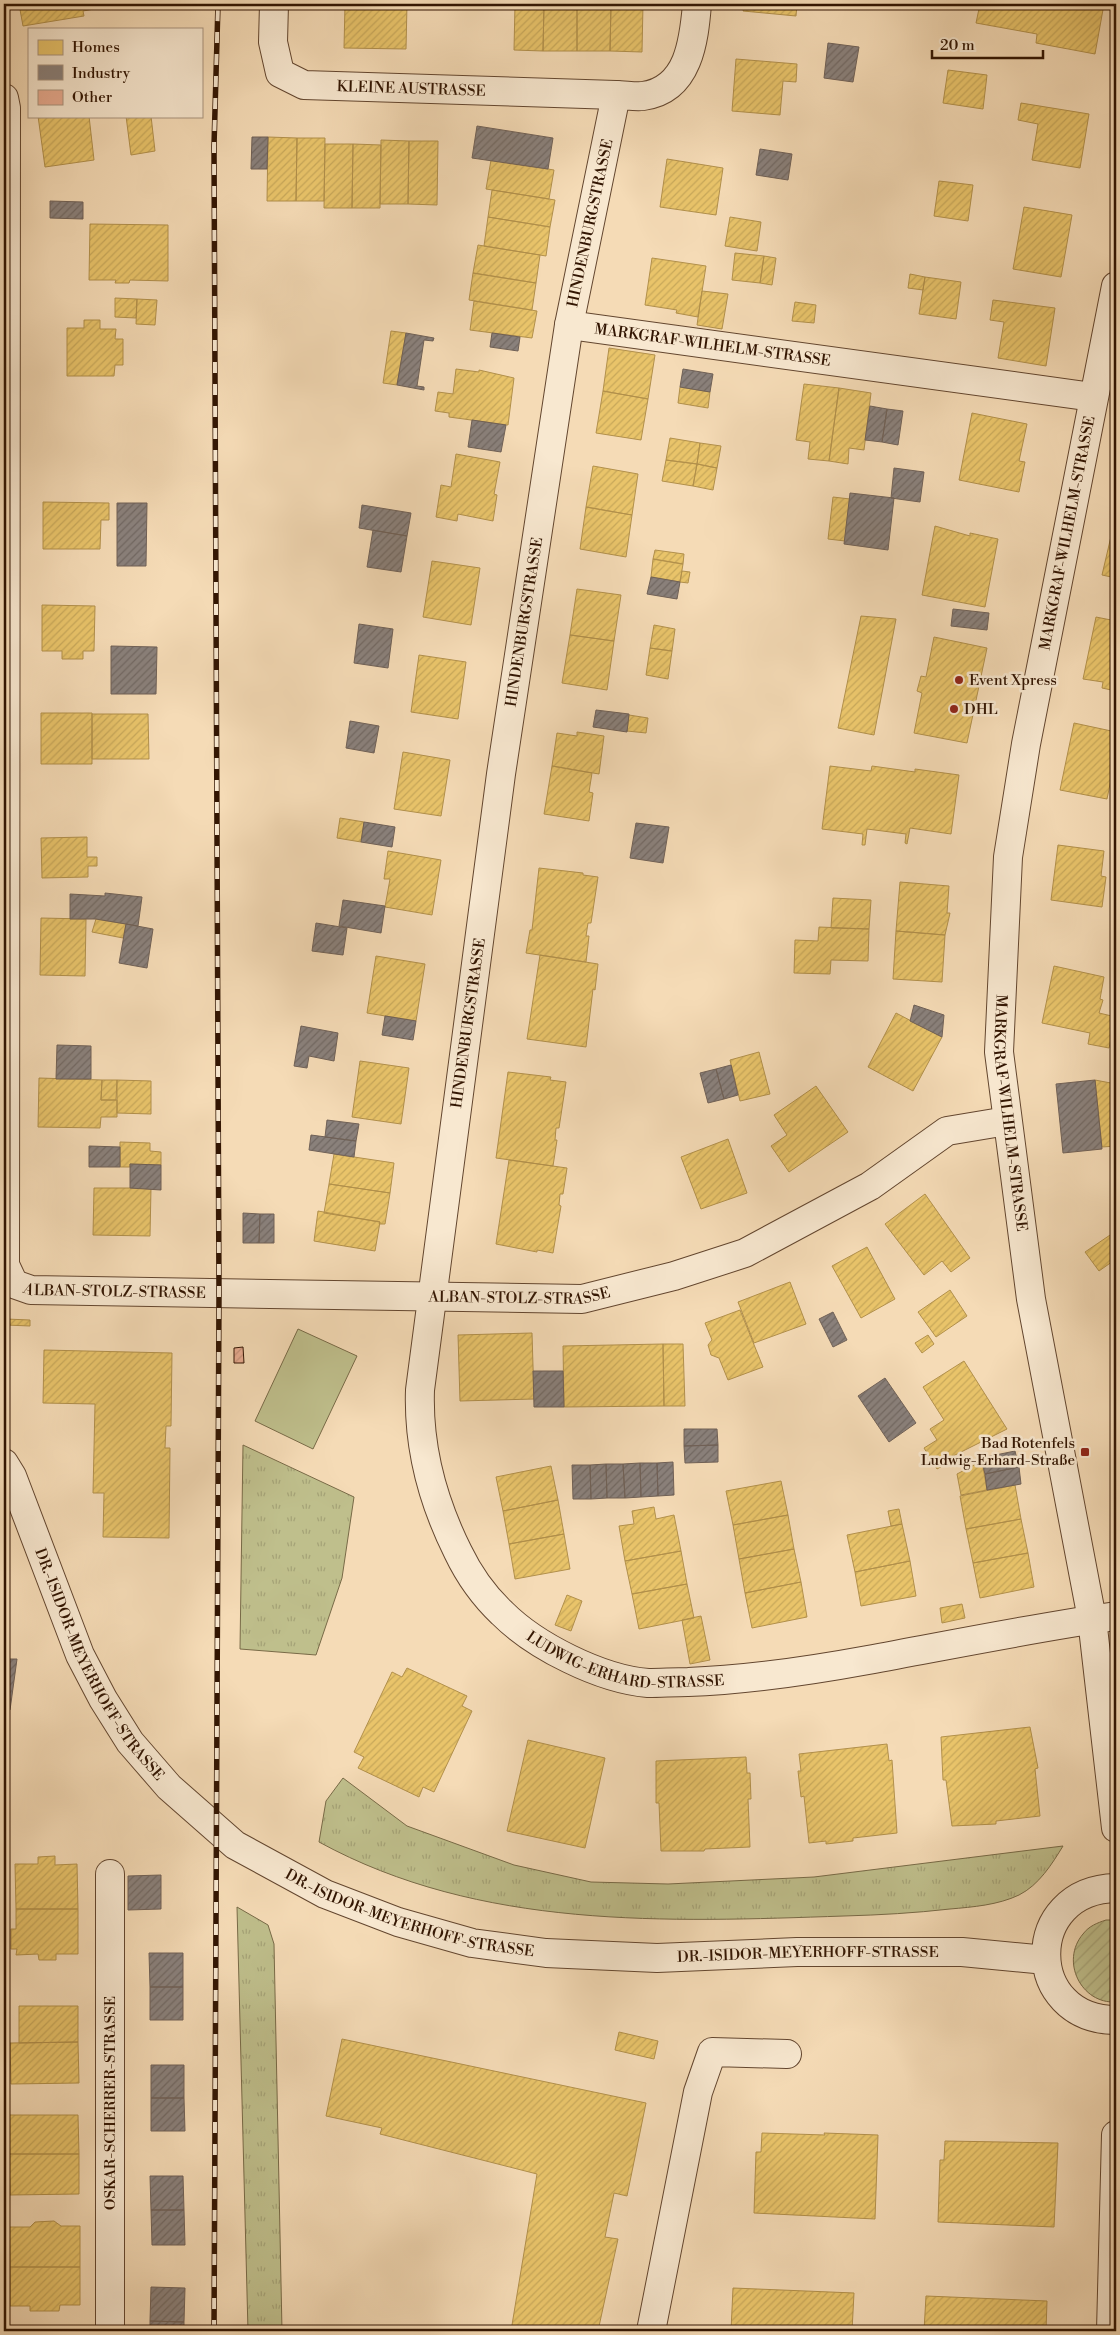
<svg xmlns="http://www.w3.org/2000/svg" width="1120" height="2335" viewBox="0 0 1120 2335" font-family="'Libre Bodoni',serif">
  <defs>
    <pattern id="grass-tufts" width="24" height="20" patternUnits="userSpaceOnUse" patternTransform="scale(1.25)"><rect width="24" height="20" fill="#bfbf8c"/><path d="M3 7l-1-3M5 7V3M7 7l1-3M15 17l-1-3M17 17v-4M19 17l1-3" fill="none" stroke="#a5a377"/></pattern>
    <pattern id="garden-furrows" width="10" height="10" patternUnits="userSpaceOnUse" patternTransform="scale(1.25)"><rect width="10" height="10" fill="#bfbf8c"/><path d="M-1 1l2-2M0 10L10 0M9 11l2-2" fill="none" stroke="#a5a377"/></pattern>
    <pattern id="homes-hatch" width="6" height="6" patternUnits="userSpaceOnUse" patternTransform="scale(1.25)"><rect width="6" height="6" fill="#e9c46a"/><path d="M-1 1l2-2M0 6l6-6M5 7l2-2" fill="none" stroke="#c8a85a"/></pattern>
    <pattern id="industry-hatch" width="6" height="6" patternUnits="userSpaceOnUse" patternTransform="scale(1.25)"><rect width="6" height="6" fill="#8a817c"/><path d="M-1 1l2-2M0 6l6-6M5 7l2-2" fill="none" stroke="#716863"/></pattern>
    <pattern id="building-hatch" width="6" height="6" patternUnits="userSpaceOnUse" patternTransform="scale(1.25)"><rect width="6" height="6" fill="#e9ac91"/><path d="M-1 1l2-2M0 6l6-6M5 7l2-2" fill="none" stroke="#c8937b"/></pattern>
  </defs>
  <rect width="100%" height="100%" fill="#f5dbb6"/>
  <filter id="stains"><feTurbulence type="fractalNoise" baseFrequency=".004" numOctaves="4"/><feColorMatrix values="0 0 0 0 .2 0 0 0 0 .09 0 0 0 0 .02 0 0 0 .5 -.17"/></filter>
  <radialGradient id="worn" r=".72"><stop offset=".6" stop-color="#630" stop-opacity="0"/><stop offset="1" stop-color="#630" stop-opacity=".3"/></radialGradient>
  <path fill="url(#grass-tufts)" stroke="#786a47" d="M243 1445 354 1497 342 1578 316 1655 240 1649Z
    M343 1778 407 1826 514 1865 591 1882 668 1884 814 1877 1063 1846C1052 1864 1039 1885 1019 1895 998 1905 973 1907 950 1909 915 1913 880 1915 844 1916 667 1922 480 1930 319 1842L326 1801Z
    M237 1907 268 1925 274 1944 282 2331H248Z"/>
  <path fill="url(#garden-furrows)" stroke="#786a47" d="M1106 1920H1116V2002C1081 2004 1060 1961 1083 1934 1089 1926 1097 1923 1106 1920Z"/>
  <path fill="#bfbf8c" stroke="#786a47" d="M298 1329 357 1356 313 1449 255 1421Z"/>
  <path fill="url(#homes-hatch)" stroke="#b2904b" d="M19 4H93L94 9 83 11 84 16 23 26Z
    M345 4H407L406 49 344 48Z
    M515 4H544L543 51 514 50Z
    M544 4H577V51H543Z
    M577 4H611L610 51H577Z
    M611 4H643L642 52 610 51Z
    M745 4H797L796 16 743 11Z
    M980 4H1104L1095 54 1036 43 1037 34 976 23Z
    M736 59 797 64 796 82 783 81 780 115 732 111Z
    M948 70 987 75 983 109 943 103Z
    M1021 103 1089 114 1080 168 1032 160 1038 124 1018 120Z
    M38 116H89L94 160 45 167Z
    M126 116H151L155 151 131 155Z
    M268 137 297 138 296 201H267Z
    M297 138H325L324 201H296Z
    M381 140 409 141 408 204H380Z
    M409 141H438L437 205 408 204Z
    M325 144H353L352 208H324Z
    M353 144 381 145 380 208H352Z
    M667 159 723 168 716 215 660 207Z
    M491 160 554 170 549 199 486 189Z
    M939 181 973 185 968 221 934 216Z
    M492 190 555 200 550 227 488 217Z
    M1024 207 1072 215 1061 277 1013 269Z
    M488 217 550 227 546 256 484 246Z
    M730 217 761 222 757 251 725 246Z
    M90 224 168 225V281L130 280 129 283H115L116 280H89Z
    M478 245 540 255 536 283 473 273Z
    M735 253 764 256 760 283 732 280Z
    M764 256 776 258 772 285 760 283Z
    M652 258 706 266 698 317 676 313 677 310 645 305Z
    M473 273 536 283 532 310 469 300Z
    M910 274 925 277 923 290 908 288Z
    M925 277 961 282 956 319 919 314Z
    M702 291 728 294 722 329 697 325Z
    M115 298 137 299 136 318 115 317Z
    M137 299 157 300 155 325 136 324Z
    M993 300 1055 308 1046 366 998 358 1004 322 990 320Z
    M474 301 537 311 532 338 470 330Z
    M795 302 816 305 814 323 792 321Z
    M84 320H100V329H116L115 339H123V365H115L114 376H67V328H84Z
    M391 331 406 333 397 385 383 383Z
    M609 348 655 355 648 399 603 391Z
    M456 369 479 372V370L514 378 508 425 449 417V413L435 411 438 392 453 394Z
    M804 384 839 388 829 461 808 459 810 442 796 440Z
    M680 387 710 392 708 408 678 403Z
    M839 388 871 393 864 450 849 448 848 464 829 461Z
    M603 391 648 399 641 440 596 433Z
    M972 413 1027 424 1019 461 1025 462 1019 492 959 480Z
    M670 438 700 443 697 464 666 460Z
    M700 443 721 446 717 468 697 464Z
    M456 454 500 462 494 494 497 495 493 521 458 514 457 521 436 517 441 485 451 487Z
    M666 460 697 464 693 486 662 481Z
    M697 464 717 468 713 490 693 486Z
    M593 466 638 474 632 515 586 507Z
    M833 497 850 499 845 541 828 539Z
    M43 502 109 503V520H101L100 549H43Z
    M586 507 632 515 626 557 580 549Z
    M1116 515V578L1102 575Z
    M935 526 970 536V533L998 539 985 607 922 595Z
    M655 550 684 554 683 564 653 559Z
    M653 559 683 564 680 582 651 577Z
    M432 561 480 568 471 625 423 617Z
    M682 571 690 572 688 583 680 582Z
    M577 589 621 595 614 641 570 635Z
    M42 605 95 606 94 651H83V659H62V651H42Z
    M861 616 896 619 874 735 838 728Z
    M1096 617 1116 621V691L1102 688 1103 682 1083 679Z
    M654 625 675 629 672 651 650 648Z
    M570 635 614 641 607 690 562 683Z
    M934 637 987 648 967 743 914 733 922 693 917 691 921 676 926 677Z
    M650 648 672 651 668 679 646 675Z
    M419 655 466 662 458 719 411 712Z
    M41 713H92V764H41Z
    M92 714H148L149 759H92Z
    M629 715 648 718 646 733 627 731Z
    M1074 723 1116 732V755L1107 799 1060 790Z
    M577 732 604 736 599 774 552 766 557 733 577 736Z
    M403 752 450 760 441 816 394 809Z
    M552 766 592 773 589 792 593 793 589 821 544 814Z
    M830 766 871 771 872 766 915 772V769L959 775 951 834 910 828 907 844 905 843 906 834 867 829 865 845H862L863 834 822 829Z
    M340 818 364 822 361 842 337 838Z
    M87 837V857H97V866H88V877L42 878 41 838Z
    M1058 845 1104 851 1101 876 1106 877 1102 907 1051 900Z
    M388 851 441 860 432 915 385 907 390 879H384Z
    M539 868 583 873V875L598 877 591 923H588L586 936H589L586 962 526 953 530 930H532Z
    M900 882 949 886 947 913H950L945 935 896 931Z
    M833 898 871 900 869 929 831 928Z
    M41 918 86 919 85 976 40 975Z
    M96 919 126 924 123 938 92 932Z
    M819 927 869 929 868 961 831 960 830 974 794 973 795 940 818 941Z
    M896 931 945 935 942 982 893 979Z
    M540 955 598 964 595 990 593 989 586 1047 527 1039Z
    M376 956 425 964 416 1021 367 1013Z
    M1054 966 1104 977 1100 999 1103 1000 1099 1013 1116 1017 1109 1048 1088 1044 1090 1033 1042 1023Z
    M896 1013 942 1037 913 1091 868 1067Z
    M759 1052 770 1094 740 1101 730 1060Z
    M360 1061 409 1068 401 1124 352 1117Z
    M508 1072 551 1077 550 1080 566 1082 559 1128H556L555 1140H557L553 1166 496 1158Z
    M39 1078 102 1080 101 1100H117V1117H101L100 1128 38 1127Z
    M102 1080H117L116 1100H101Z
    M117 1080 151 1081V1114L117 1113Z
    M1095 1080 1116 1084V1146L1102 1147Z
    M816 1086 848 1132 789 1172 771 1146 787 1135 774 1115Z
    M728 1139 747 1193 701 1209 681 1157Z
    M120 1142 150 1143V1151L161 1152V1165L130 1164V1167H120Z
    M334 1154 394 1163 390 1193 329 1184Z
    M509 1160 567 1168 563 1194H560L559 1205 561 1206 553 1253 537 1250V1252L496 1244Z
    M329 1184 390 1193 385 1224H379L380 1222 324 1213Z
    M94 1188H151L150 1236 93 1235Z
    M925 1194 970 1258 951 1272 942 1261 924 1275 885 1224Z
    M318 1211 380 1222 375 1251 314 1241Z
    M1116 1231V1259L1099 1271 1085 1252Z
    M867 1247 895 1299 861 1318 832 1266Z
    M790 1282 806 1324 754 1343 738 1302Z
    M950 1290 967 1316 936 1337 918 1312Z
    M740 1310 763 1367 728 1380 719 1358 711 1355 708 1345 712 1340 705 1323Z
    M6 1319 30 1320V1326L6 1325Z
    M532 1333 534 1399 460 1401 458 1335Z
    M928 1335 934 1344 922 1353 915 1343Z
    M663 1344 664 1406 564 1407 563 1346Z
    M663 1344H683L685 1406H664Z
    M44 1350 172 1353 171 1426H166L165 1448H170L169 1538 103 1537 104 1493H93L95 1404 43 1403Z
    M964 1361 1007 1429 949 1458 951 1461 937 1469 924 1448 937 1440 930 1429 944 1420 923 1387Z
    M982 1461 987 1490 961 1495 957 1474Z
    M551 1466 558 1500 503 1511 496 1477Z
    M781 1481 788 1515 733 1525 726 1491Z
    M1015 1485 1021 1519 966 1529 960 1496Z
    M558 1500 564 1534 509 1544 503 1511Z
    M654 1507 656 1519 674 1515 681 1551 625 1561 619 1526 634 1524 632 1511Z
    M899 1509 902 1524 891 1526 888 1511Z
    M788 1515 794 1549 739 1559 733 1525Z
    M1021 1519 1028 1553 973 1563 966 1529Z
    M902 1524 910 1561 855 1572 847 1535Z
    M564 1534 570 1569 515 1579 509 1544Z
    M794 1549 801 1582 745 1593 739 1559Z
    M681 1551 687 1584 632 1594 625 1561Z
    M1028 1553 1034 1587 980 1598 973 1563Z
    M910 1561 916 1596 861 1606 855 1572Z
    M801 1582 807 1617 752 1628 745 1593Z
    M687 1584 694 1618 639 1629 632 1594Z
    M567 1595 582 1601 571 1631 555 1625Z
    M962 1604 965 1618 942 1623 940 1608Z
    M701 1616 710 1660 690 1664 682 1620Z
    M407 1668 467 1696 462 1706 472 1711 434 1792 423 1787 419 1797 358 1768 364 1757 354 1752 392 1672 402 1677Z
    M1030 1727 1038 1768 1035 1769 1040 1816 996 1821V1824L952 1826 946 1780H943L941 1737Z
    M528 1740 605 1758 585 1848 507 1831Z
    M887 1744 889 1761 892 1760 897 1833 853 1838V1841L826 1844V1841L809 1843 804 1796 801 1797 798 1771H801L799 1754Z
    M746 1757 747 1773H750L751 1799H748L750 1847 705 1849 704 1851H661L659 1803H656V1761Z
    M55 1856V1865L77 1864 78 1909H16L15 1864H38V1857Z
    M16 1909H78V1954H56V1960H39L38 1954 16 1955 17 1949H11V1929H16Z
    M19 2006H78V2042L19 2043Z
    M619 2032 658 2041 654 2059 615 2050Z
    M342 2039 646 2103 627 2196 614 2193 605 2237 618 2239 598 2331H511L537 2174 380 2134 382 2128 326 2116Z
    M78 2042 79 2083 11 2084 10 2043Z
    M9 2115H78L79 2154H9Z
    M762 2133 825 2135 824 2133 878 2135 875 2219 754 2213 756 2152H761Z
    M945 2141 1058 2143 1054 2227 938 2222 940 2160H944Z
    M9 2154H79V2194L10 2195Z
    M54 2221 61 2226H80V2267H10L9 2227H30L35 2222Z
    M10 2267H80V2305H60L59 2311H30V2306H10Z
    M733 2288 854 2293 852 2331H731Z
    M926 2296 1047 2301 1046 2331H924Z"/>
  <path fill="url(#industry-hatch)" stroke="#706157" d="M828 43 859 47 853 82 824 78Z
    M477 126 553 138 548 169 472 158Z
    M252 137H268L267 169H251Z
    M760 149 792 154 788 180 756 175Z
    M50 201 83 202V219L50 218Z
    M406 333 434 338 433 341 424 340 417 386 424 387V390L397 385Z
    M492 333 520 337 518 351 490 347Z
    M683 369 713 374 710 392 680 387Z
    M870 406 887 409 882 442 865 440Z
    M887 409 903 411 898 445 882 442Z
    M472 420 506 425 501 452 468 447Z
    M894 468 924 472 920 502 891 498Z
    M850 493 894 498 888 550 844 544Z
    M117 503H147L146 566H117Z
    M362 505 411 513 407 536 359 528Z
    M373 530 407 536 401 572 367 567Z
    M651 577 680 582 677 599 647 594Z
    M953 609 989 613 987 630 951 626Z
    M359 624 393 629 388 668 354 663Z
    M111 646 157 647 156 694H111Z
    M596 710 629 714 627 732 593 727Z
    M350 721 379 726 374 753 346 748Z
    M364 822 395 827 392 847 361 842Z
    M636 823 669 827 663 863 630 858Z
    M105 893 142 897 138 926 96 919H70V894L105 896Z
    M343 900 385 906 381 933 339 926Z
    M316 923 347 928 343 955 312 951Z
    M126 924 153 929 147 968 119 963Z
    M914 1005 944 1015 942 1037 910 1021Z
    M385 1016 416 1021 413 1040 382 1035Z
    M301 1026 338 1033 334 1061 309 1056 307 1068 294 1066Z
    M57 1045 91 1046V1079H56Z
    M731 1065 738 1095 724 1099 716 1069Z
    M716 1069 724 1099 708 1103 700 1073Z
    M1095 1080 1102 1149 1063 1153 1056 1084Z
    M327 1120 359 1124 356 1141 325 1137Z
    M311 1135 356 1141 354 1157 309 1150Z
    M89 1146 120 1147V1167H89Z
    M130 1164 161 1165V1190L130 1188Z
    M243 1213 260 1214 259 1243H243Z
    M260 1214H274V1243H259Z
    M833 1312 847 1340 833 1347 819 1319Z
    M533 1371H563L564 1407H534Z
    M885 1378 916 1423 889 1442 858 1396Z
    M684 1429H717L718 1445 684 1446Z
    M718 1445V1462L685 1463 684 1446Z
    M1015 1451 1019 1467 985 1474 981 1458Z
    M673 1462 674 1495 658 1496 657 1463Z
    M640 1463 641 1497 625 1498 623 1464Z
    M640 1463H657L658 1496 641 1497Z
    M606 1464 607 1498 591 1499 590 1465Z
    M606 1464H623L625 1498H607Z
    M572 1465H590L591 1499H573Z
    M1019 1467 1021 1484 987 1490 985 1474Z
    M4 1659H17L10 1710H4Z
    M161 1875V1909L128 1910V1876Z
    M149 1953H183V1987H150Z
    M150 1987H183V2020H150Z
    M151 2065H184V2098H151Z
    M151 2098H184L185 2131H151Z
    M150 2176H183L184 2210H151Z
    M151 2210H184L185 2245H152Z
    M151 2287 185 2288 184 2322 150 2321Z
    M150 2321 184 2322V2331H150Z"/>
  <path fill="url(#building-hatch)" stroke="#321502" d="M243 1347 244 1363H234V1348Z"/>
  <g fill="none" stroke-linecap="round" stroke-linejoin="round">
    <defs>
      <g id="minor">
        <path id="s1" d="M274 4 273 42 280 73 304 85 616 95"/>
        <path id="s2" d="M697 4C694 40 689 90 643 96 635 97 625 95 616 95L569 325 501 774 420 1390C418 1447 433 1502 458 1552 469 1575 484 1596 502 1613 535 1646 600 1679 648 1683 661 1683 674 1682 688 1682 748 1680 808 1671 868 1660 950 1645 1033 1628 1116 1616"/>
        <path id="s3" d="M4 98 6 108 5 1265 14 1284 31 1290 582 1299 674 1276 745 1253 870 1186 947 1131 1007 1121"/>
        <path id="s4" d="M1116 286 1026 744 1008 857 999 1052 1031 1299 1092 1619 1116 1828"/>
        <path id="s5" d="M569 325 1093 397"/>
        <path id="s6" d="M4 1463 12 1476 80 1655 103 1699 130 1742 169 1787 235 1845 325 1894 398 1922 472 1943 546 1953 657 1958 797 1952H962L1046 1960"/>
        <path d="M110 1874V2331"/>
        <path d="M1116 1888C1022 1890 1024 2020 1116 2020"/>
        <path d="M651 2331 698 2092 712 2052 787 2054"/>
        <path d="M1111 2331 1116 2135"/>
      </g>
    </defs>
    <use href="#minor" stroke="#63462f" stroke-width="30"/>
    <use href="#minor" stroke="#f8e8d0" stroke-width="28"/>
    <defs>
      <path id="rail" d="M214 2331 219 1294 214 146 218 4"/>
    </defs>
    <use href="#rail" stroke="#321502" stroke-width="5.5"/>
    <use href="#rail" stroke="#f8e8d0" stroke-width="4" stroke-dasharray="11" stroke-linecap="butt"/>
  </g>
  <g fill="#8f2418" stroke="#f8e8d0" stroke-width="2">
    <circle cx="959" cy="680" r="5"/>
    <circle cx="954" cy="709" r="5"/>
    <rect x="1080" y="1447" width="10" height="10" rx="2.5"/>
  </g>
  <g text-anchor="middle" stroke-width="5" stroke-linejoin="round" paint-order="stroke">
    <g font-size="15" fill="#321502" stroke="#f8e8d0">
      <text dy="5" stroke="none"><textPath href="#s1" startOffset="204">KLEINE AUSTRASSE</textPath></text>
      <text transform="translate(590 223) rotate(-78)" y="5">HINDENBURGSTRASSE</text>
      <text dy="5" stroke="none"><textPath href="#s5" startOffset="145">MARKGRAF-WILHELM-STRASSE</textPath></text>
      <text transform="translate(1067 533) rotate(-79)" y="5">MARKGRAF-WILHELM-STRASSE</text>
      <text transform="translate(524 622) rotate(-81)" y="5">HINDENBURGSTRASSE</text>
      <text transform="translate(468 1023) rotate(-82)" y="5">HINDENBURGSTRASSE</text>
      <text dy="5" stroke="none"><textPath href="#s4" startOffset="838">MARKGRAF-WILHELM-STRASSE</textPath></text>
      <text dy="5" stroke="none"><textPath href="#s3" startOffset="1290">ALBAN-STOLZ-STRASSE</textPath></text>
      <text dy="5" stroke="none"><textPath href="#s3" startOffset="1695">ALBAN-STOLZ-STRASSE</textPath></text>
      <text dy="5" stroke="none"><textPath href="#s2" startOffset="1835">LUDWIG-ERHARD-STRASSE</textPath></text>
      <text dy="5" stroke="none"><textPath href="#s6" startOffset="224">DR.-ISIDOR-MEYERHOFF-STRASSE</textPath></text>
      <text dy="5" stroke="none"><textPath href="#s6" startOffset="644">DR.-ISIDOR-MEYERHOFF-STRASSE</textPath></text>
      <text dy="5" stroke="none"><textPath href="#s6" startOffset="1049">DR.-ISIDOR-MEYERHOFF-STRASSE</textPath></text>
      <text transform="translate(110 2103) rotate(-90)" y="5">OSKAR-SCHERRER-STRASSE</text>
    </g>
    <g font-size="15" fill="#321502" stroke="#f8e8d0" text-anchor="start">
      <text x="969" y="685">Event Xpress</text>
      <text x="964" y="714">DHL</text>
      <text x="1075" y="1448" text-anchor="end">Bad Rotenfels<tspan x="1075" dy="17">Ludwig-Erhard-Straße</tspan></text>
    </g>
  </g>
  <rect width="1120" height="2335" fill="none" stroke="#f5dbb6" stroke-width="20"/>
  <rect x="5" y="5" width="1110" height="2325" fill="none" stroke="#321502" stroke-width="2.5"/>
  <rect x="10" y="10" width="1100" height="2315" fill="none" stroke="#321502"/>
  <rect x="28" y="28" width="175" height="90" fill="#f8e8d0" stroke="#a9947e"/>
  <rect x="38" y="40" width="25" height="15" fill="#e9c46a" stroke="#a9947e"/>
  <text x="72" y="52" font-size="15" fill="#321502">Homes</text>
  <rect x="38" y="65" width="25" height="15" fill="#8a817c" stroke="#a9947e"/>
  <text x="72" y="78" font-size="15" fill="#321502">Industry</text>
  <rect x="38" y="90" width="25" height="15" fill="#e9ac91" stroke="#a9947e"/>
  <text x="72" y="102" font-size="15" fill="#321502">Other</text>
  <path d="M932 50v8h111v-8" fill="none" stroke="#321502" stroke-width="2.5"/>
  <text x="940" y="50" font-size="15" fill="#321502" stroke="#f8e8d0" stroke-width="4" paint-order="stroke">20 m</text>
  <rect width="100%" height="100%" filter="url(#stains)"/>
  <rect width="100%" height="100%" fill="url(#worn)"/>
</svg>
